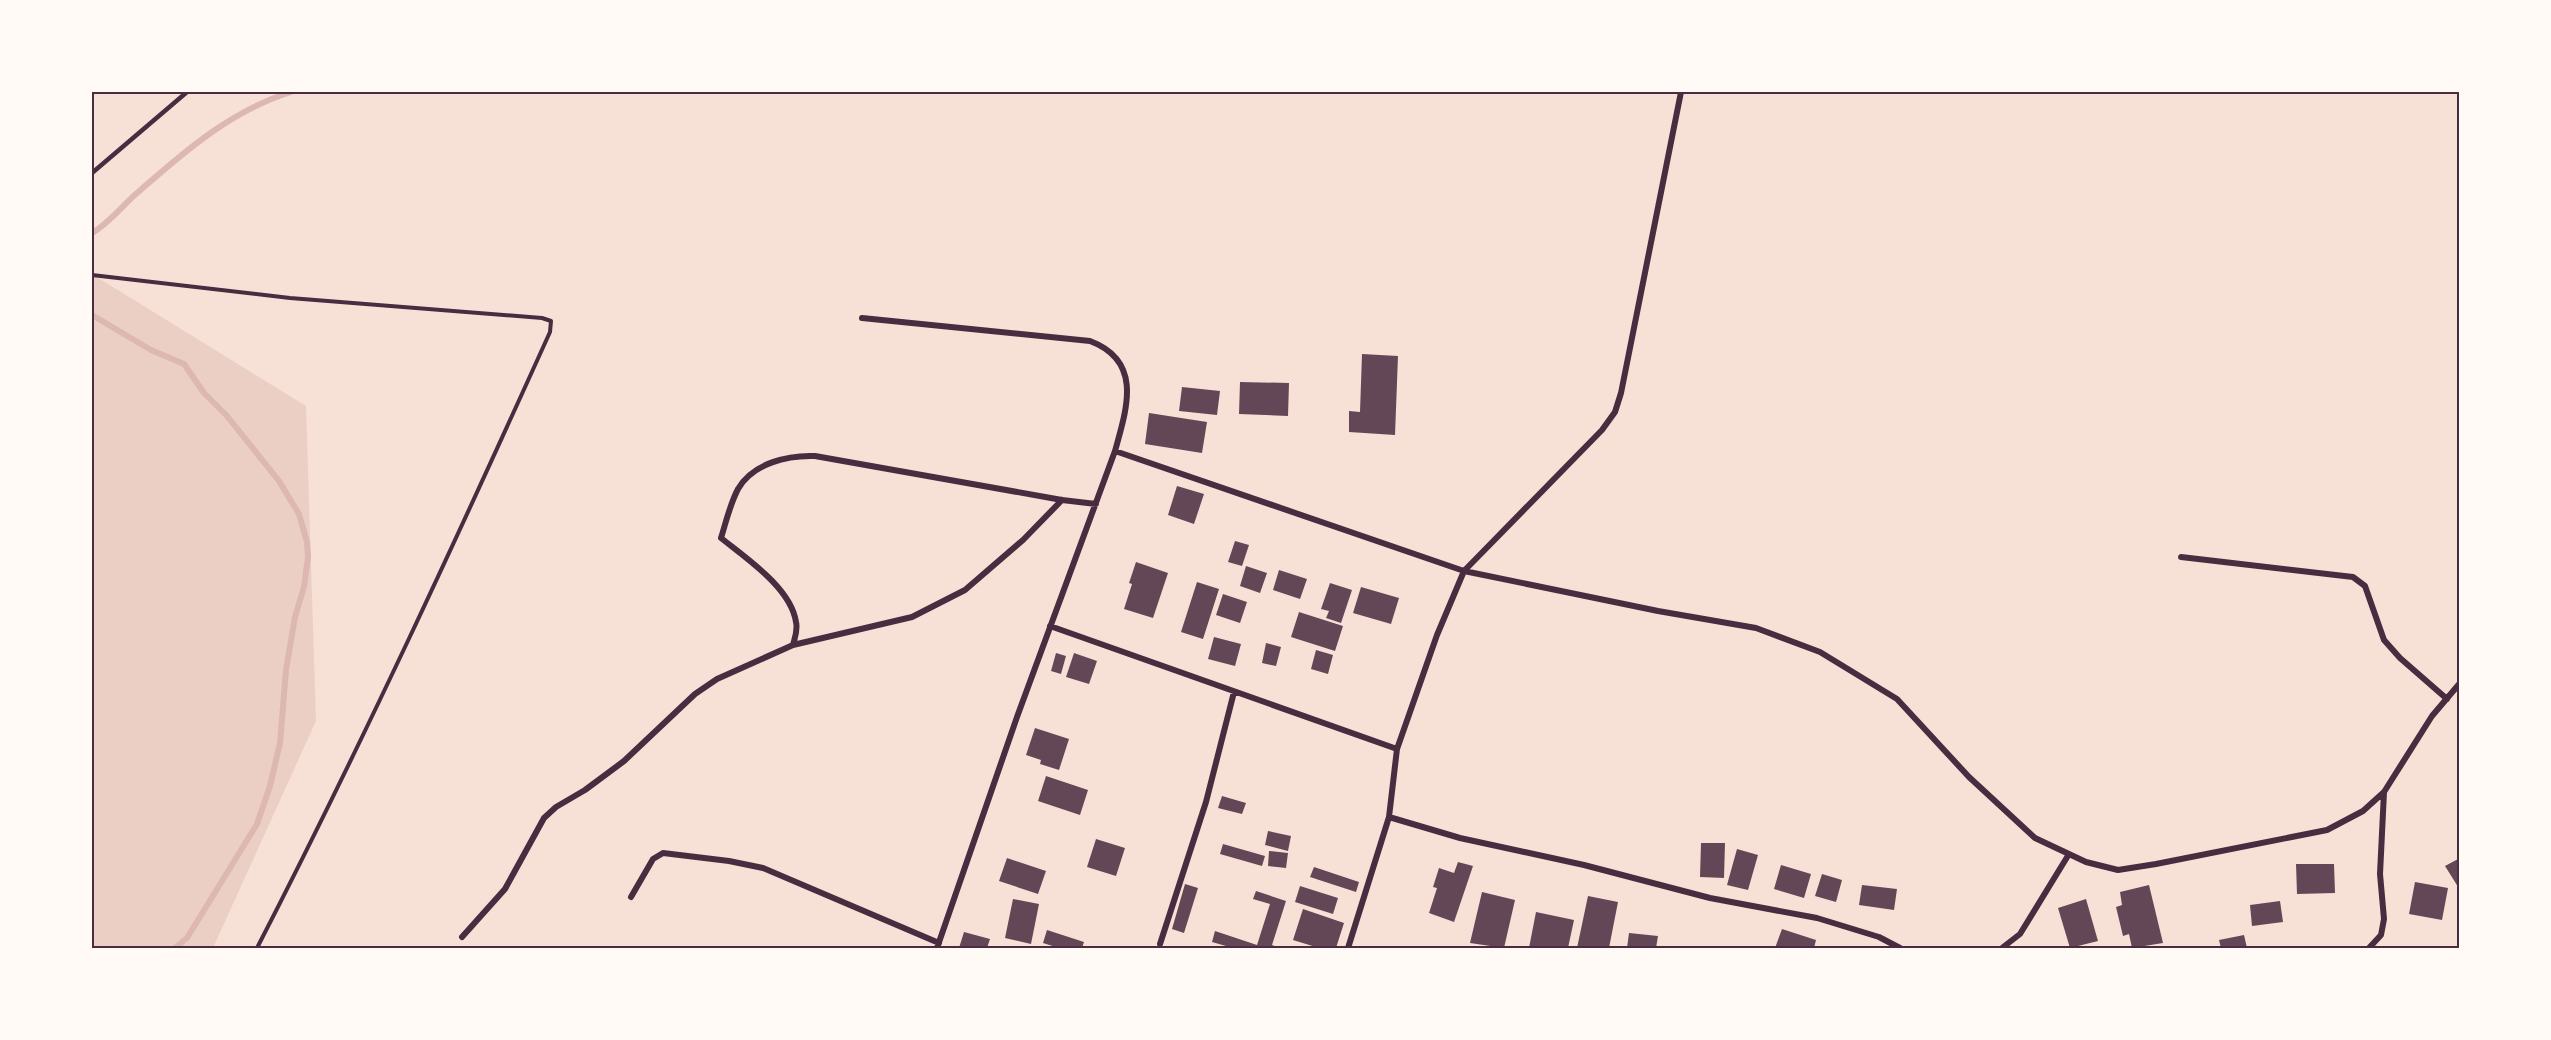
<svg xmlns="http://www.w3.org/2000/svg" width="2551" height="1040" viewBox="0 0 2551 1040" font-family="Cabin,sans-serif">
  <rect width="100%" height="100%" fill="#f7e1d7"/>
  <path fill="#ebcfc5" d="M92 274 306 406 316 721 213 948H92Z"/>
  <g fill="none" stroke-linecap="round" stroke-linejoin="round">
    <path stroke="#dcb8b0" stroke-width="6" d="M92 233C109 223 122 206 137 193 184 152 230 111 291 92
      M92 315 151 350 184 364 204 393 227 416 279 481 299 514 307 542 308 557 304 587 295 617 286 670 280 743 270 786 257 824 187 938 175 948"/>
  </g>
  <path fill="#644757" d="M1362 354 1398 356 1395 435 1349 432V411L1360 412Z
    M1240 382 1289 383 1288 416 1239 414Z
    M1182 387 1220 391 1217 415 1179 411Z
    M1149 413 1207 422 1202 453 1145 444Z
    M1177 486 1204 494 1194 524 1168 515Z
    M1235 541 1249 545 1242 566 1228 562Z
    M1136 562 1168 573 1153 618 1124 609 1132 584 1129 583Z
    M1246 566 1267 573 1260 593 1240 586Z
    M1279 570 1307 579 1300 599 1273 590Z
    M1197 582 1219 589 1203 639 1181 632Z
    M1330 583 1352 590 1341 623 1326 618 1329 611 1321 609Z
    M1361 587 1399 598 1391 624 1353 613Z
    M1223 594 1247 602 1240 623 1216 615Z
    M1299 612 1343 626 1335 651 1291 637Z
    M1214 637 1241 644 1235 666 1208 659Z
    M1266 643 1281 647 1276 666 1262 663Z
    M1316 650 1333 655 1328 674 1311 669Z
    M1056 653 1066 656 1061 674 1051 671Z
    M1074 653 1097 661 1089 684 1066 677Z
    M1035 728 1069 739 1059 770 1040 764 1041 760 1026 755Z
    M1046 776 1088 790 1080 815 1038 801Z
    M1222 796 1246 803 1242 814 1218 808Z
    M1268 831 1291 836 1288 851 1265 845Z
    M1096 839 1125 848 1116 876 1087 867Z
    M1701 843H1725L1724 878 1700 877Z
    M1223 844 1265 856 1262 866 1220 854Z
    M1737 849 1758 855 1748 890 1727 885Z
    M1269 851 1288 853 1286 868 1268 866Z
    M1007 858 1046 871 1038 894 999 881Z
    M2460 858V890L2445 866Z
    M1458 862 1473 866 1454 922 1429 913 1437 888 1433 887 1439 868 1454 873Z
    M2296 864H2334L2335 893 2297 894Z
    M1781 865 1811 874 1804 898 1774 889Z
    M1314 867 1359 882 1356 892 1310 877Z
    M1822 874 1842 880 1836 902 1815 896Z
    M2415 882 2448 888 2442 920 2409 914Z
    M1185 884 1198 888 1184 933 1172 929Z
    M1862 885 1897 889 1894 910 1859 905Z
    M2149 885 2163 943 2132 948 2129 934 2123 936 2116 907 2122 905 2120 892Z
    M1300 886 1338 898 1333 914 1295 902Z
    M1256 891 1286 901 1272 945 1280 948H1233L1212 942 1215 931 1257 945 1270 904 1253 899Z
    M1482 892 1515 900 1504 948 1470 943Z
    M1588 896 1618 902 1609 948H1577Z
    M1013 899 1039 904 1031 944 1005 938Z
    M2086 899 2098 941 2070 948 2058 908Z
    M2280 901 2283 922 2252 926 2250 905Z
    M1303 909 1344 923 1336 948H1319L1293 940Z
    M1536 912 1574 920 1568 948H1529Z
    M1782 929 1816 940 1814 948H1775Z
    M1047 930 1084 942 1082 948H1059L1043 943Z
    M964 932 990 939 987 948H959Z
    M1629 933 1658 936 1656 948H1627Z
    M2244 935 2247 948H2221L2219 940Z"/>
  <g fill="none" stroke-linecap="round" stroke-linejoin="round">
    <path stroke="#4a2c40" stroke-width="4" d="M92 275 290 298 542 318 551 321 550 332C456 540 361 746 257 948"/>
    <path stroke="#4a2c40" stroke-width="4.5" d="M92 173 187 92"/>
    <path stroke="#4a2c40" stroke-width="6" d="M862 318 1090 341C1143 361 1127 408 1115 451L1017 717 937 948
      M1115 451 1464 571 1658 611 1756 628 1820 652 1897 699 1969 777 2035 838 2086 862 2118 870 2156 864 2327 830 2363 811 2384 792 2432 716 2460 683
      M2181 557 2353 577 2365 586 2384 640 2400 658 2447 699
      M1050 626 1397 749
      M793 645C795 637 798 630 796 622 791 588 746 558 721 538 726 522 730 504 738 489 753 463 788 455 815 456L1062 500 1096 504
      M1389 817 1460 838 1584 865 1710 898 1817 918 1879 937 1900 948
      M631 897 653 859 663 853 729 861 763 868 939 943
      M462 937 505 889 544 818 556 807 585 790 624 761 695 694 717 679 793 645 912 617 965 590 1023 540 1062 500
      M1160 944 1206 802 1234 692
      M1348 948 1389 817 1397 749 1437 635 1464 571 1602 430 1615 412 1621 393 1681 92
      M2002 948 2020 934 2069 854
      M2369 948 2381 935 2384 919 2380 874 2384 792"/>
  </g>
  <rect width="2551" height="1040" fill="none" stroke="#fffaf5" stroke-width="186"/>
  <rect x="93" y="93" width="2365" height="854" fill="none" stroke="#4a2c40" stroke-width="2"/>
</svg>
